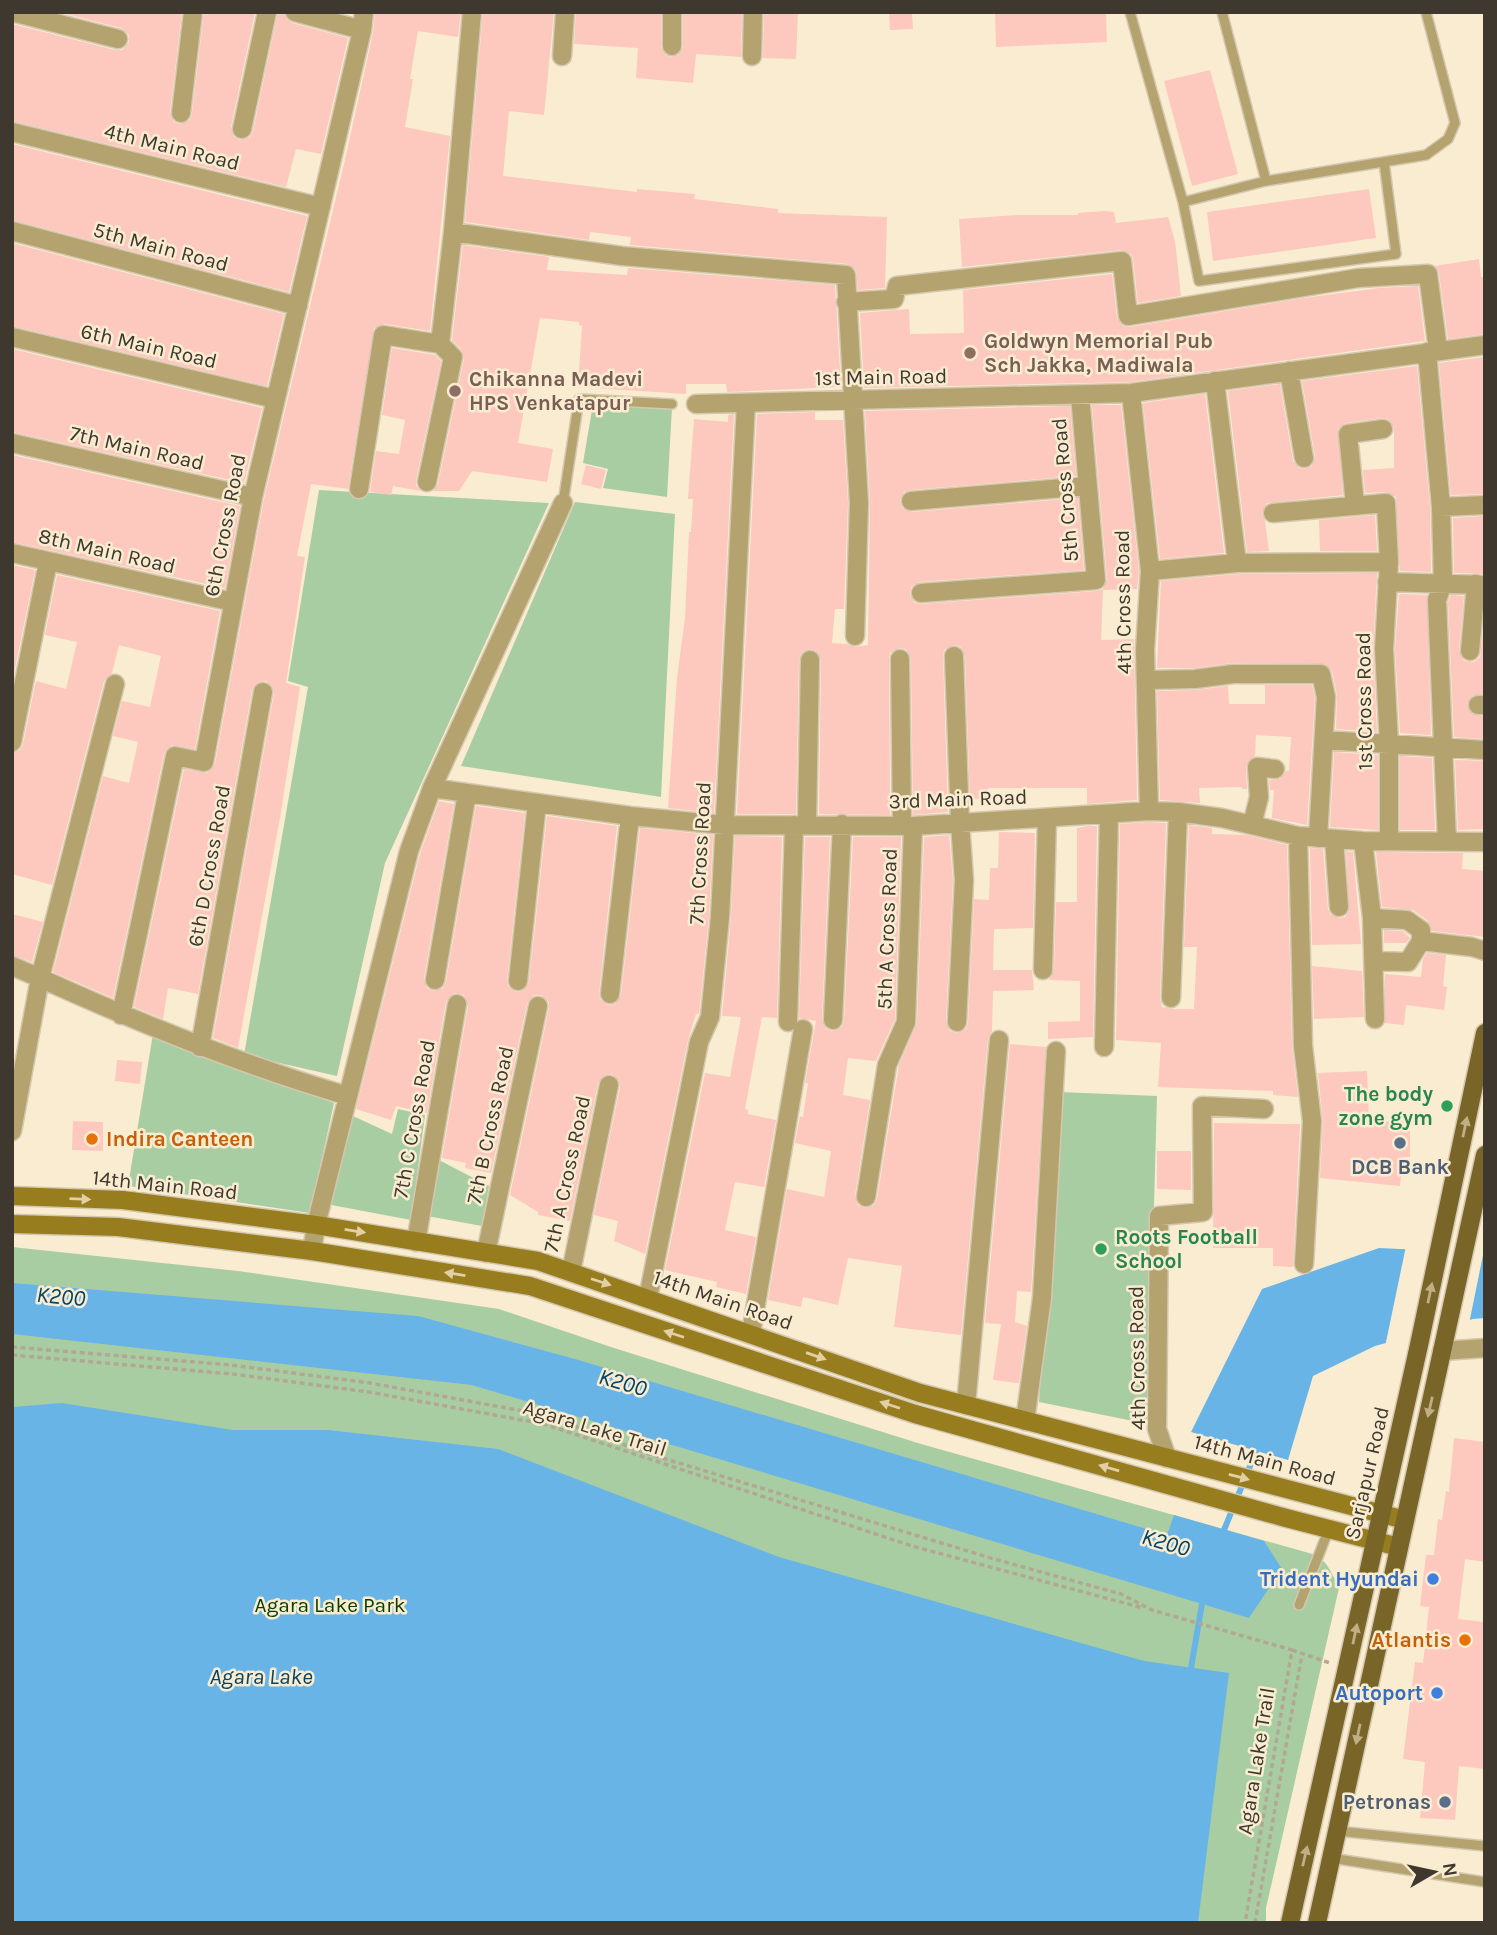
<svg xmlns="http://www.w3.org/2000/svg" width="1497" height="1935" viewBox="0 0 1497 1935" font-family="Karla,sans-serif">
  <rect width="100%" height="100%" fill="#faecd1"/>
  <path fill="#a9cda3" d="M593 404 672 407 667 497 603 488 608 469 583 463Z
    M319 490 549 503 385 863 337 1076 244 1055 308 687 288 681Z
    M575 502 675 514 661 797 461 766Z
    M153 1034 334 1103 310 1213 128 1186Z
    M1060 1092 1157 1096 1148 1424 1039 1402Z
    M398 1109 425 1115 411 1220 326 1204 353 1116 392 1134Z
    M437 1159 489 1186 482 1226 427 1216Z
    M12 1247 238 1271 499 1309 614 1348 921 1444 1316 1555C1328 1562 1333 1576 1339 1588L1266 1908V1923H12Z"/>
  <path fill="#69b4e6" d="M1379 1248 1485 1253V1318L1473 1319 1375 1346 1313 1376 1288 1460 1191 1432 1262 1289Z
    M12 1283 418 1316 575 1359 1167 1535 1174 1515 1264 1541 1282 1569 1249 1618 472 1385 12 1334Z
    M62 1403 233 1430H328L498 1449 779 1557 1144 1661 1229 1673 1198 1923H12V1407Z"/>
  <path fill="#faecd1" d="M1406 1246 1484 1250 1469 1324 1385 1347Z"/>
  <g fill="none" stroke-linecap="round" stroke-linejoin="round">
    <path stroke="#69b4e6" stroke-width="6" d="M1222 1535 1259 1444
      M1190 1674 1203 1598"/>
  </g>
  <path fill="#fdc8be" d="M59 12H182L170 112 174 122 180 124 190 120 192 114 204 12H255L231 127 234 137 240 140 250 137 253 131 278 12H284L287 19 292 23 348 38 321 154 296 149 286 187 12 121V24L115 50H122L129 42V35L121 28Z
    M375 12H461L458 37 418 31 410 79H413L405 127 450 136 430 331 385 324 374 328 348 489 311 484 297 556 305 557 286 683 300 687 281 812 238 1048 213 1038 274 694 273 688 266 681 259 682 252 690 198 994 168 988 163 1019 134 1007 184 769 207 773 215 764 264 499 344 164 373 33Z
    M483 12 517 14V12H554L544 115 509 111 503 176 637 192V189L695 194 694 199 778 209V213L887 217 885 288 858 290 856 270 847 264 630 245 631 237 590 232 589 240 465 222Z
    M576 12H661V47L666 55 671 57 678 55 683 47V12H742L741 57 696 54 693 83 636 78 638 48 574 44Z
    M764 12H798L796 59 763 58Z
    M889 12H912L913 29 890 30Z
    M995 12H1106L1107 42 996 47Z
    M1210 70 1238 174 1192 186 1164 81Z
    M12 144 307 216 289 292 12 220Z
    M1369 189 1376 238 1213 261 1207 212Z
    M1104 211 1114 212 1116 223 1168 217 1175 241 1181 296 1138 303 1133 259 1131 254 1121 250 962 267 959 219 1017 215H1078V213Z
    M12 243 284 314 267 386 12 326Z
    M463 245 549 257 547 270 627 275 628 268 835 285 841 387 727 392 726 384H686V394L578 387 582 326 579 325V322L540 318 518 443 553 449 547 482 472 471 459 491H433L438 484 464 359 461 349 452 340Z
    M1479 259 1481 277H1485V334L1448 339 1439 273 1435 266Z
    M1112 274 1117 318 1123 326 1129 327 1304 298 1379 288 1418 286 1425 341 1130 382 864 388 860 313 909 309 910 334 964 333 963 290Z
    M392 348 435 355 441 361 416 480V486L421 491 393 486 391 495 370 492 376 451 399 454 405 420 382 415Z
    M12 349 262 408 244 483 12 432Z
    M1485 357V494L1451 495 1439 363Z
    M1417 366 1430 508 1431 572 1400 571 1396 497 1386 492 1365 493 1363 470 1394 468V427L1388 419 1382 418 1346 423 1338 429 1343 495 1267 503 1262 513 1265 521 1269 551 1247 552 1228 391 1280 384 1293 461 1299 468 1305 469 1312 466 1315 456 1302 381Z
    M1205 394 1224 553 1160 559 1143 403Z
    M1092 405H1121L1139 571 1137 589 1103 590 1101 640 1134 639 1137 800 1087 804V788H988V799H970L965 656 960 646 953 645 944 650 943 656 948 812 913 815 911 659 906 649 899 648 890 653 889 659 890 815 819 814 821 660 816 651 810 649 801 654 799 660 796 814H737L757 414 815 412V420H843L848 503 844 609H835L832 643 847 644 855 647 868 645 870 502 865 411 1070 406 1076 476 910 490 904 492 900 501 902 508 912 512 1078 498 1084 570 919 582 911 587 910 595 915 603 922 604 1097 591 1103 589 1107 579Z
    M734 414 714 813 668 808 677 678 685 618 689 532H691L693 499H688L694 419 728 422V415Z
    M12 455 240 506 225 588 12 542Z
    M586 465 606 470 601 489 581 484Z
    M1375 515 1377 551H1320L1319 520Z
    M1485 516V574L1454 573 1453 518Z
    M12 565 35 570 12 683Z
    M1377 573 1373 649 1377 732 1336 729 1337 695 1332 671 1325 664 1233 663 1194 668H1157L1161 581 1238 574Z
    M57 575 220 611 195 749 172 745 164 754 113 998 53 972 103 776 129 783 138 742 113 736 122 701 150 707 161 656 119 645 112 673 104 681 52 885 12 874V753L20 750 23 744 36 681 66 689 77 642 45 635Z
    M1399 594 1427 595 1431 735 1400 733 1395 649Z
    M1451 595 1464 596 1459 650 1464 661 1474 662 1480 657 1485 614V694L1472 696 1467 704 1472 714 1485 716V739L1454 737 1448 602Z
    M1265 685H1312L1315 698 1307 825 1272 818 1274 790H1270L1269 780 1280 779 1286 771H1289L1291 737 1256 735 1255 756 1248 761 1246 767 1247 789H1242V787L1199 788 1200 803 1160 800 1157 691 1195 690 1228 686 1229 704H1265Z
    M1334 752 1378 755V830L1330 827Z
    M1400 756 1432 758 1435 830H1400Z
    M1455 760 1485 761V829L1458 830Z
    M439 801 454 804 424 978 427 988 434 991 443 988 446 982 476 806 525 813 507 980 508 986 516 992 523 991 529 982 547 816 617 826 599 993 600 999 608 1005 615 1004 621 995 640 828 713 835 709 916 699 1014H696L688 1040 645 1254 614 1241 618 1221 594 1215 620 1087 619 1081 612 1074 605 1075 598 1083 570 1221 538 1215V1212L510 1195 549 1008V1002L541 995H534L527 1004 491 1173 465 1168 466 1163 442 1158 468 1006 464 995 454 993 446 1001 427 1113 396 1106 391 1120 356 1109 420 854Z
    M1149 822 1166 823 1160 998 1162 1007 1170 1009H1194L1197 947H1184L1189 825 1212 828V834L1246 835 1287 845 1292 1046 1298 1097 1273 1095V1091L1158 1087 1161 1043 1116 1040 1120 824Z
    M1088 826H1097L1093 1037 1048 1039V1022L1080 1021V981L1049 980 1054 970 1056 902H1077V828Z
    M999 832 1035 833 1033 928 994 929 993 970H1032L1034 990 993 991 992 1031 988 1039 961 1335 894 1327 902 1266 848 1258 838 1305 803 1297 801 1307 768 1300 787 1189 824 1197 831 1151 795 1143 800 1116 803 1117 808 1083H805L816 1021 799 1018 805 837H830L822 1019 826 1029 833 1031 842 1027 844 1021 853 837H901L895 1019 876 1061 848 1058 843 1095 870 1100 855 1195 858 1205 865 1208 874 1205 877 1199 899 1065 917 1023 924 837 949 835 953 880 946 1021 950 1031 957 1033 966 1029 968 1023 974 899 989 900 990 868H998Z
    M735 836 782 837 777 1018 762 1017 745 1109 748 1110V1114L776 1120 764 1187 735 1182 725 1230 756 1237 746 1294 716 1287 717 1282 665 1270 705 1073 730 1077 741 1017 722 1016 731 918Z
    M1310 848 1323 849 1328 909 1330 914 1339 918 1345 917 1349 911 1346 851 1353 852 1361 944 1312 945Z
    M1376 852 1463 853 1462 869 1485 871V937L1432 931 1428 921 1413 910 1382 907Z
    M12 914 43 922 32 962 12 955Z
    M1384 930 1403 931 1410 938 1406 943H1384Z
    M1427 953 1446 955 1443 986 1447 987 1444 1010 1406 1005 1404 1025 1385 1023V974L1421 977 1423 959Z
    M1312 966 1362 971 1364 1017 1314 1019Z
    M1010 1044 1046 1047 1031 1292 1017 1291 1015 1322 1027 1326 1019 1383 993 1380 1001 1324 985 1323Z
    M117 1060 142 1062 140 1084 115 1081Z
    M1367 1071 1369 1121H1410V1157H1403L1400 1186 1320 1178 1323 1121 1318 1073Z
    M73 1121 103 1122V1151L72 1150Z
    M1214 1123 1300 1124 1293 1267 1273 1266V1248H1213Z
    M1157 1151H1191V1190L1157 1189Z
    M1454 1438 1485 1442V1562L1465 1559 1458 1619 1485 1622V1769L1459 1766 1455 1820 1420 1818 1425 1762 1403 1759 1415 1662 1423 1663 1429 1607 1420 1606 1426 1555H1434L1438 1519 1442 1520 1446 1491 1449 1492Z"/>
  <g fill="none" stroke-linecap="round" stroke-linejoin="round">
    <defs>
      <path id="service" d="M1130 12 1183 202 1266 181
        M1222 12 1266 181 1426 155 1448 139 1455 123 1426 12
        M1183 202 1199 281 1396 254 1384 162
        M563 503 579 399 672 404
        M1299 1605 1329 1529
        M1337 1831 1485 1846
        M1331 1858 1485 1882"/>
      <path id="minor" d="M12 12 118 39
        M295 12 362 30
        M472 12 453 232 622 256 846 275 859 503 855 636
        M672 46V12
        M562 56 565 12
        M752 56 753 12
        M181 113 193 12
        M242 129 267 12
        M12 132 321 207
        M12 231 298 306
        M846 302 894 299 897 286 1122 261 1128 316 1358 278 1428 274 1438 350
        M12 337 275 399
        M1427 352 1441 507 1443 583 1437 600 1447 841
        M1289 371 1304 458
        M1215 381 1237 563
        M1131 393 1150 571 1145 650 1149 811
        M696 404 1131 393 1485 345
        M12 443 253 497
        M427 482 453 357 440 344 453 232
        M359 489 383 335 440 344
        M911 501 1087 486
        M1355 505 1348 434 1383 429
        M1441 507 1485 505
        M1273 513 1386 503 1389 562 1384 649 1389 743V840
        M12 553 233 602
        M1150 571 1237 563 1389 562
        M1387 582 1485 585
        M921 593 1096 580 1080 395
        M1470 651 1476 584
        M954 656 960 823 964 880 957 1022
        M900 659 902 826
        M1147 680 1195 679 1233 674H1321L1326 697 1318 838
        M115 684 40 978C141 1024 242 1065 348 1096
        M1478 705H1485
        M1324 740 1485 750
        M12 742 48 562
        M432 788 630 816 725 825 913 826 1149 811 1178 812 1222 818 1298 836 1363 841 1485 842
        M807 824 810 660
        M1252 825 1259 797 1257 767 1275 769
        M1298 836 1303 1046 1312 1121 1304 1264
        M1334 839 1339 907
        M1363 841 1372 918 1407 920 1421 930V941L1472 947 1485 951
        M1372 918 1375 1019
        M1374 961 1408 962 1421 941
        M12 966 40 978 12 1131
        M1043 970 1047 818
        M435 980 467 793
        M518 981 537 803
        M610 994 630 816
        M1171 998 1178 812
        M121 1015 175 756 204 762 253 497 362 30 364 12
        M833 1020 842 824
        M788 1022 794 825
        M200 1047 263 692
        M1104 1047 1109 814
        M866 1197 887 1065 906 1022 913 826
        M416 1242 457 1004
        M312 1251 316 1225 409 851 432 788 563 503
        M486 1253 538 1006
        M571 1272 609 1085
        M648 1298 699 1042 710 1017 720 917 746 403
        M751 1333 803 1029
        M1442 1351 1485 1348
        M966 1405 999 1040
        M1025 1421 1042 1298 1056 1051
        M1167 1458 1157 1429 1159 1216 1203 1212 1202 1106 1264 1109"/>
      <path id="secondary" d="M12 1196 123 1200 316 1225 538 1261 920 1393 1405 1520
        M12 1224 118 1227 312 1251 530 1286 915 1414 1286 1518 1399 1547"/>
      <path id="primary" d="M1290 1923 1419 1345 1485 1033
        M1317 1923 1485 1155"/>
    </defs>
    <use href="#service" stroke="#d4c8b0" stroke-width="12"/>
    <use href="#minor" stroke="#d4c8b0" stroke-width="21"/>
    <use href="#secondary" stroke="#d4c8b0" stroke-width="21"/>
    <use href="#primary" stroke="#d4c8b0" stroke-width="21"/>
    <path stroke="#b2a793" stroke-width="3.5" stroke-dasharray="5 3.5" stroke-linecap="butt" d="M12 1347 231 1365 370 1383 545 1415 646 1453 994 1559 1121 1594 1152 1610 1292 1650 1245 1923
      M12 1355 233 1374 369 1392 544 1424 912 1546 1143 1608
      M1292 1650 1330 1663
      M1255 1923 1302 1654"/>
    <use href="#service" stroke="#b4a36e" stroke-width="9"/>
    <use href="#minor" stroke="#b4a36e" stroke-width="18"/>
    <use href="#secondary" stroke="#987d1f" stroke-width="18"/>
    <use href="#primary" stroke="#786527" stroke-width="18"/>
  </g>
  <defs><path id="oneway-solid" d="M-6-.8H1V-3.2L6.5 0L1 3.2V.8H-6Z" transform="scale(1.75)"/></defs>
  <g fill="#c0af84">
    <use href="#oneway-solid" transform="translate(1465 1127) rotate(-78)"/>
    <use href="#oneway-solid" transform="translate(1430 1293) rotate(-78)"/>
    <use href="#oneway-solid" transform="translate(1430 1407) rotate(103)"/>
    <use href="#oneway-solid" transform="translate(1355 1634) rotate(-78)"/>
    <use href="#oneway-solid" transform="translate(1358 1734) rotate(102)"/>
    <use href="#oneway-solid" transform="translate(1305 1856) rotate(-77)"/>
  </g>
  <g fill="#e2d0a4">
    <use href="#oneway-solid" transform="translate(80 1199) rotate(2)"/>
    <use href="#oneway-solid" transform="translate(355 1231) rotate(9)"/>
    <use href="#oneway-solid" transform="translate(455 1274) rotate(-171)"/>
    <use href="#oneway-solid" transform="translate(601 1282) rotate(18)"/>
    <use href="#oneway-solid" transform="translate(674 1334) rotate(-162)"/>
    <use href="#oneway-solid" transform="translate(816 1356) rotate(19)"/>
    <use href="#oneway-solid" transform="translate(890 1405) rotate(-162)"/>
    <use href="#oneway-solid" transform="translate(1109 1468) rotate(-164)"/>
    <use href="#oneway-solid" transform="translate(1239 1477) rotate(15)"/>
  </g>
  <g fill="#8d6e63" stroke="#faecd1" stroke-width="2.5">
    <circle cx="970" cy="353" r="7"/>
    <circle cx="455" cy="391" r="7"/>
  </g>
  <g fill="#2e9e5b" stroke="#faecd1" stroke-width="2.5">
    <circle cx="1447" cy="1106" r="7"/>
    <circle cx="1101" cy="1249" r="7"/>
  </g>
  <g fill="#e8710a" stroke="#faecd1" stroke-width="2.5">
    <circle cx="92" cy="1139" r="7"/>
    <circle cx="1465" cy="1640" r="7"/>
  </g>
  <g fill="#5c6f8a" stroke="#faecd1" stroke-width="2.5">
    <circle cx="1400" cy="1143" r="7"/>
    <circle cx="1445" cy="1802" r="7"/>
  </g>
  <g fill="#3f7fe0" stroke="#faecd1" stroke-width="2.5">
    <circle cx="1433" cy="1579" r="7"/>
    <circle cx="1437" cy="1693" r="7"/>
  </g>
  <g text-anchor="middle" stroke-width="5" stroke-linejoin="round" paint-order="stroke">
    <g font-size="21" fill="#3e382e" stroke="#faecd1">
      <text transform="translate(172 147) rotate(14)" y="7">4th Main Road</text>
      <text transform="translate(161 247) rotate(15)" y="7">5th Main Road</text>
      <text transform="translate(149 346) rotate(13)" y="7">6th Main Road</text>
      <text transform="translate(881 377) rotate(-1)" y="7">1st Main Road</text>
      <text transform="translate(137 448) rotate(13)" y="7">7th Main Road</text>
      <text transform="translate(1065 490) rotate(-95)" y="7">5th Cross Road</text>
      <text transform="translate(225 525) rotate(-79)" y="7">6th Cross Road</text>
      <text transform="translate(107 551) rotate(13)" y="7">8th Main Road</text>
      <text transform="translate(1123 602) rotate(-91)" y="7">4th Cross Road</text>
      <text transform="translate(1364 701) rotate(-91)" y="7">1st Cross Road</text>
      <text transform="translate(958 799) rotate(-2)" y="7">3rd Main Road</text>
      <text transform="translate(700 853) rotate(-87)" y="7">7th Cross Road</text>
      <text transform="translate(209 866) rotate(-80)" y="7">6th D Cross Road</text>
      <text transform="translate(887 929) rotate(-88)" y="7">5th A Cross Road</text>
      <text transform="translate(414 1119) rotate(-80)" y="7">7th C Cross Road</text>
      <text transform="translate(490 1125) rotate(-78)" y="7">7th B Cross Road</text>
      <text transform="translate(567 1174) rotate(-78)" y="7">7th A Cross Road</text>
      <text transform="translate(165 1185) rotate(6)" y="7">14th Main Road</text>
      <text transform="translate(723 1300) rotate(19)" y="7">14th Main Road</text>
      <text transform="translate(1137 1358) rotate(-91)" y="7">4th Cross Road</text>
      <text transform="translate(595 1428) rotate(17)" y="7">Agara Lake Trail</text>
      <text transform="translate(1265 1460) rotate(15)" y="7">14th Main Road</text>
      <text transform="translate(1367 1473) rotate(-77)" y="7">Sarjapur Road</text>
      <text transform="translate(1256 1761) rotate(-81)" y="7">Agara Lake Trail</text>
    </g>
    <g font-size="21" font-weight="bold" fill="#785e54" stroke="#faecd1" text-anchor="start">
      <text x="984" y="348">Goldwyn Memorial Pub<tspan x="984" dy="24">Sch Jakka, Madiwala</tspan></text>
      <text x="469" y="386">Chikanna Madevi<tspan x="469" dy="24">HPS Venkatapur</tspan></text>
    </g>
    <g font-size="21" font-weight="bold" fill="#27864d" stroke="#faecd1" text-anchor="end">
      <text x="1433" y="1101">The body<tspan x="1433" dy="24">zone gym</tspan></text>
      <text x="1115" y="1244" text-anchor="start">Roots Football<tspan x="1115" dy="24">School</tspan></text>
    </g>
    <g font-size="21" font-weight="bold" fill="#c56008" stroke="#faecd1" text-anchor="start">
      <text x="106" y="1146">Indira Canteen</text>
      <text x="1451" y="1647" text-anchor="end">Atlantis</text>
    </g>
    <g font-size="21" font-weight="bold" fill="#4e5e75" stroke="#faecd1">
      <text x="1400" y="1174">DCB Bank</text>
      <text x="1431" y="1809" text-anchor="end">Petronas</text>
    </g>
    <g font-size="21" font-weight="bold" fill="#366cbe" stroke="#faecd1" text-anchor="end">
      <text x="1419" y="1586">Trident Hyundai</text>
      <text x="1423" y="1700">Autoport</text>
    </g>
    <g font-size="21" fill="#043e00" stroke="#faecd1">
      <text x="330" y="1612">Agara Lake Park</text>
    </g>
    <g font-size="23" font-style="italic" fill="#074566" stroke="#faecd1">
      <text transform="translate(61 1296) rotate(5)" y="8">K200</text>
      <text transform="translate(623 1382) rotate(16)" y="8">K200</text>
      <text transform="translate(1166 1542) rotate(16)" y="8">K200</text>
      <text x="261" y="1684">Agara Lake</text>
    </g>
  </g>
  <rect width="1497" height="1935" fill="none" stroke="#3e382e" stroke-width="28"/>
  <g transform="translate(1434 1872) rotate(81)" stroke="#faecd1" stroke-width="5" paint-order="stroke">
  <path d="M0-5L12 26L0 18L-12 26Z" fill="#3e382e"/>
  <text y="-10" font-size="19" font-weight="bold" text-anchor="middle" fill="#3e382e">N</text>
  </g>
</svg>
